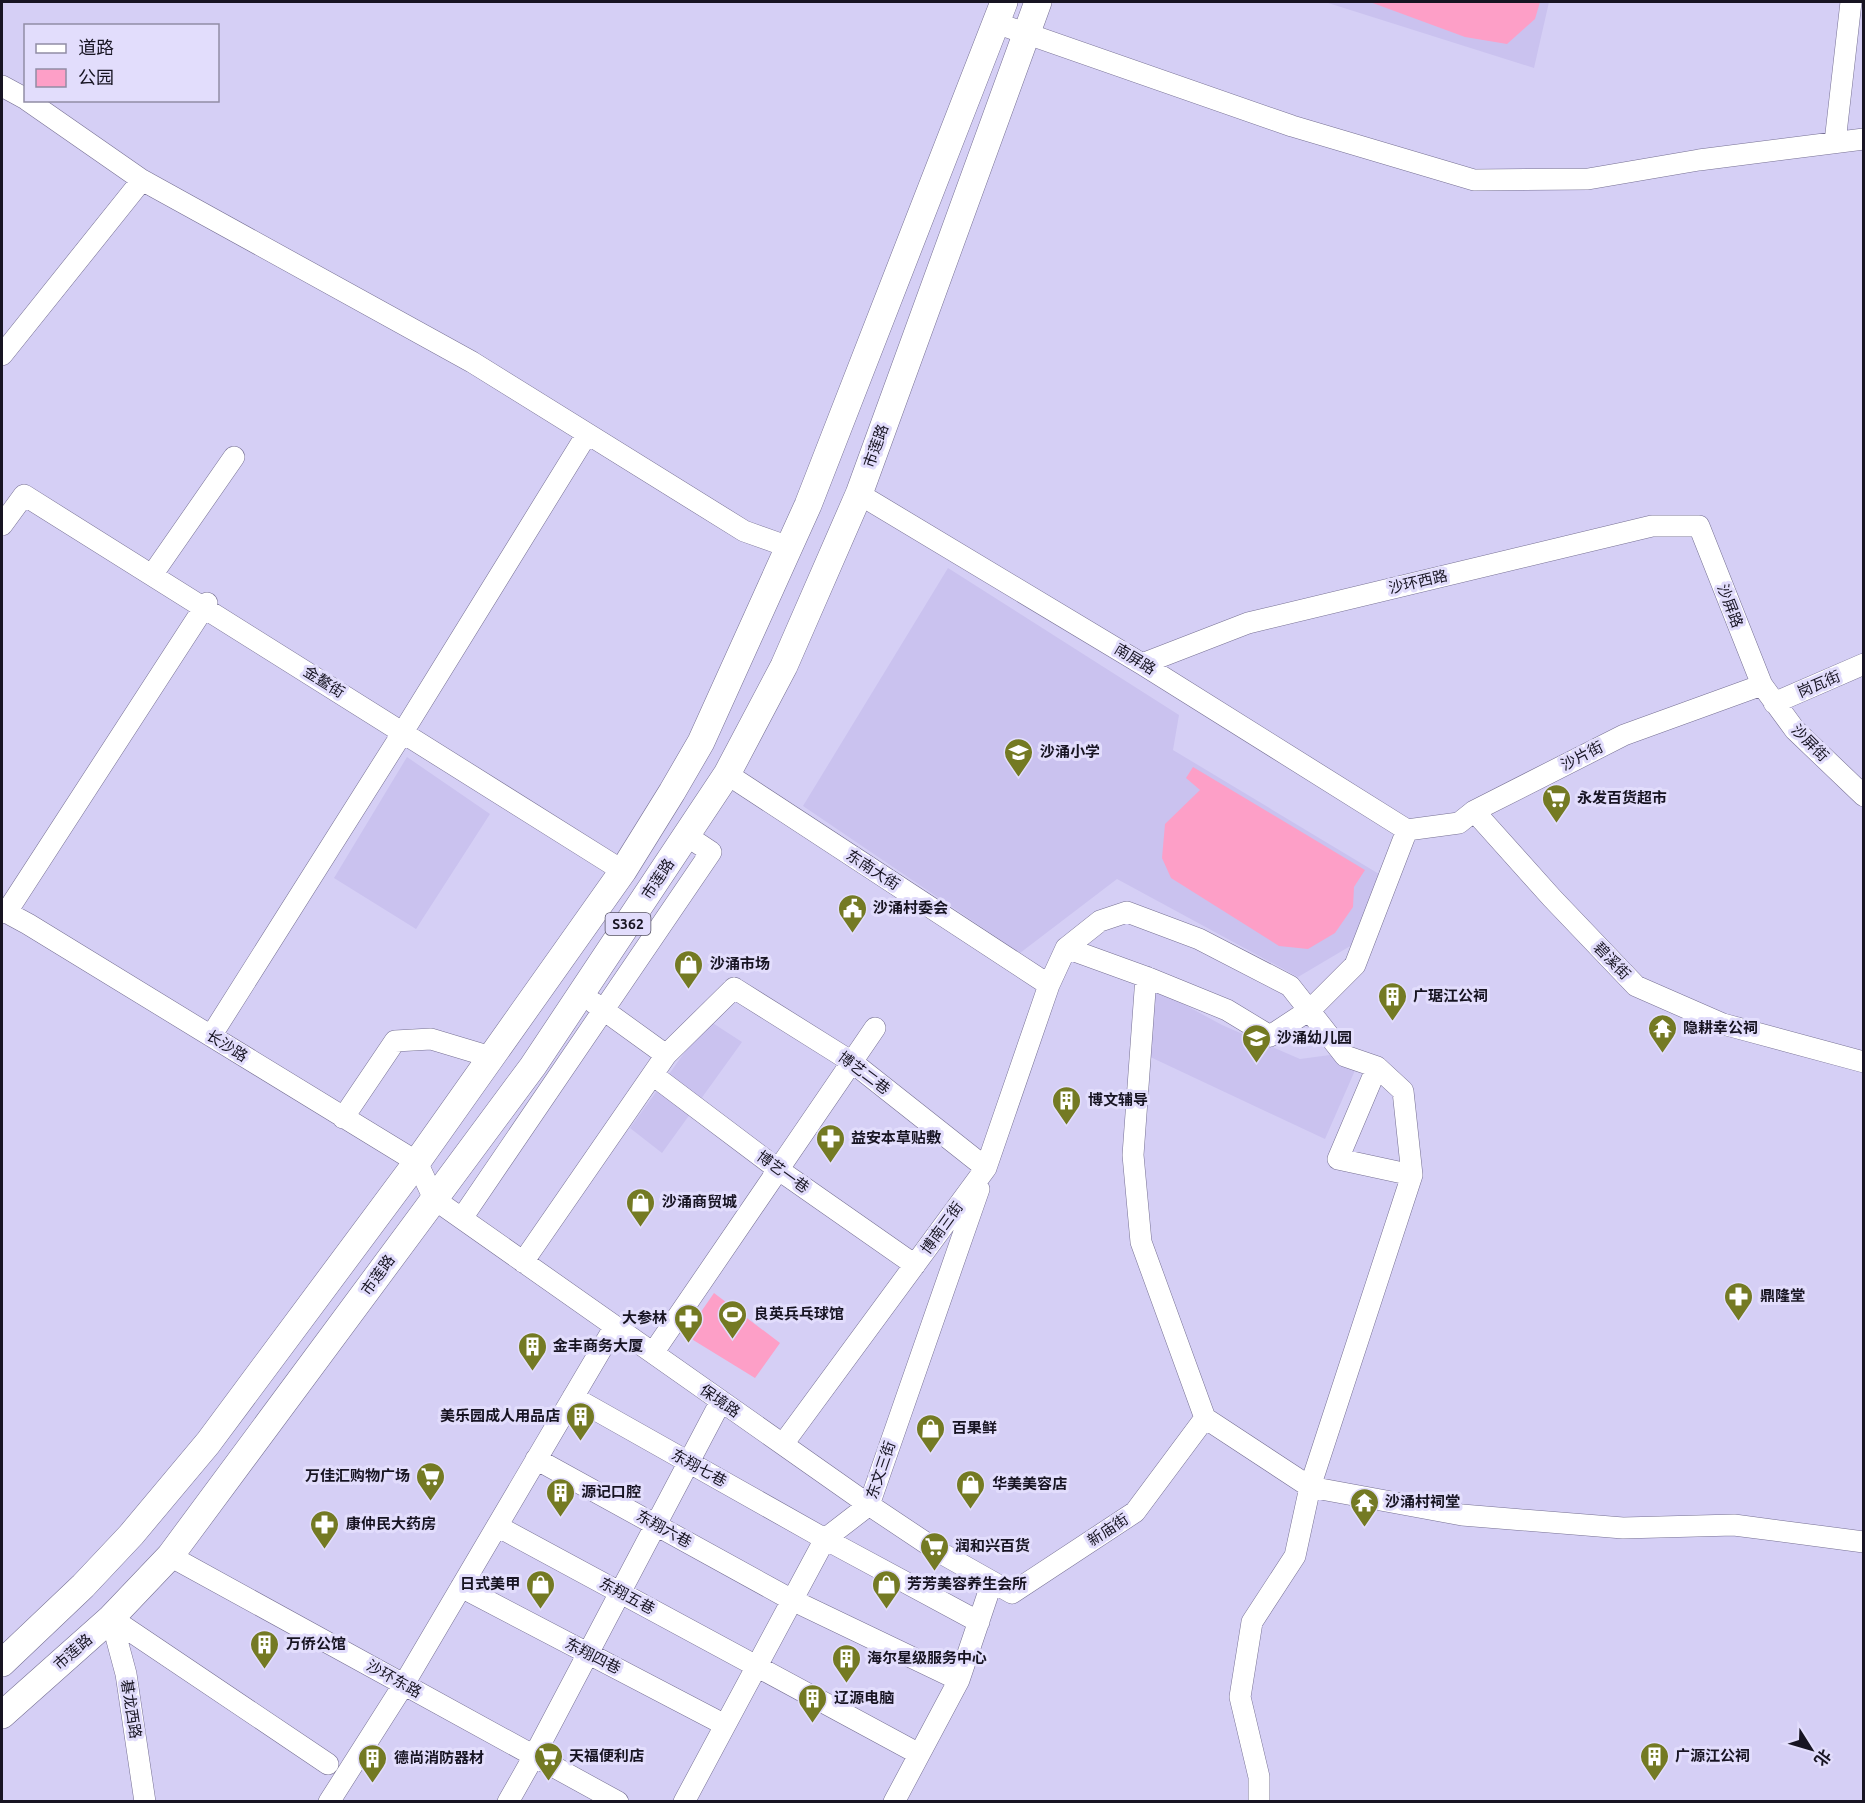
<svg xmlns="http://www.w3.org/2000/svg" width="1865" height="1803" viewBox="0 0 1865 1803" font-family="Ubuntu,'Noto Sans SC',sans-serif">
  <rect width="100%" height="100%" fill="#d5cff5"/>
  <path fill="#cac2ef" d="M1325 2H1549L1534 68Z
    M948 568 1179 715 1173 750 1379 874 1352 945 1298 977 1117 879 1020 953 803 806Z
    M407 757 490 814 416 929 334 878Z
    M1154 988 1222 1025 1300 1059 1330 1055 1356 1068 1325 1139 1146 1055Z
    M708 1020 742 1042 662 1153 630 1128Z"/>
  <path fill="#fd9fc7" d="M1370 2H1540L1535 19 1507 44 1465 37Z
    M1193 767 1365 870 1354 887 1353 907 1335 933 1308 949 1279 946 1171 878 1162 858 1165 824 1200 790 1186 778Z
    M714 1293 780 1343 755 1378 685 1335Z"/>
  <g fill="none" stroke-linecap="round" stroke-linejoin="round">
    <defs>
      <path id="minor" d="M996 23 1292 126 1474 180 1588 179 1699 160 1864 139
        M2 86 26 99
        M27 100 142 180 472 362 744 531 789 547
        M1835 142 1851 2
        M2 355 142 180
        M859 494 1142 664 1407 830
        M2 525 24 495 623 871
        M152 575 234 457
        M1142 664 1248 623 1652 526H1699L1762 685 1795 730 1864 796
        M1774 703 1864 664
        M727 774 1049 985
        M1474 811 1552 898 1636 986 1723 1024 1864 1062
        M1407 830 1459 823 1474 811 1624 735 1762 685
        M2 910 28 924 417 1162 434 1199 869 1505 941 1553 1012 1593 1135 1512 1205 1418
        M6 913 207 603
        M1066 948 1146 977 1227 1010 1270 1036 1311 1009 1355 965 1407 830
        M1146 977 1133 1155 1141 1242 1205 1418 1310 1487 1462 1515 1623 1528 1734 1525 1864 1542
        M734 988 852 1062 986 1168
        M594 1003 666 1055
        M211 1036 403 732 587 434
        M1377 1067 1338 1159 1412 1175
        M653 1075 779 1170 915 1265
        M343 1118 395 1041 431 1039 491 1057
        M462 1218 711 852 687 836
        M523 1262 666 1055 734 988
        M653 1353 875 1028
        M573 1397 825 1539 979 1622
        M783 1444 986 1168 1049 985 1066 948 1100 921 1127 912 1199 939 1290 986 1345 1056 1377 1067 1403 1091 1412 1175 1310 1487 1295 1556 1252 1622 1240 1697 1259 1777V1802
        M536 1459 792 1600 959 1680
        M497 1526 919 1754
        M170 1556 618 1802
        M461 1587 725 1725
        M111 1618 328 1764
        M111 1618 126 1674 145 1802
        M329 1802 404 1684 615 1326
        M508 1802 534 1756 721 1401
        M684 1802 825 1539 869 1505 979 1189
        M894 1802 959 1680 992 1582"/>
      <path id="major" d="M2 1663 83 1586 131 1535 208 1443 417 1162 623 871 672 792 701 742 808 505 1004 2
        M2 1715 111 1618 170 1556 533 1066 727 774 784 666 859 494 1038 2"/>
    </defs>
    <use href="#minor" stroke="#767093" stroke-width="22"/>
    <use href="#major" stroke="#767093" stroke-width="28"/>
    <use href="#minor" stroke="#fff" stroke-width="21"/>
    <use href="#major" stroke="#fff" stroke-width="27"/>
  </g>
  <defs>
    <symbol id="school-pin" viewBox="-11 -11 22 30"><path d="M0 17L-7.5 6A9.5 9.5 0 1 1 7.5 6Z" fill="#747a23" stroke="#e2ddfc"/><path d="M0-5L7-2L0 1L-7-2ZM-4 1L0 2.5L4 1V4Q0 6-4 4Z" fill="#fff"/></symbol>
    <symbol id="supermarket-pin" viewBox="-11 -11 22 30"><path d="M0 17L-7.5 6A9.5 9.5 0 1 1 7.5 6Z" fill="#747a23" stroke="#e2ddfc"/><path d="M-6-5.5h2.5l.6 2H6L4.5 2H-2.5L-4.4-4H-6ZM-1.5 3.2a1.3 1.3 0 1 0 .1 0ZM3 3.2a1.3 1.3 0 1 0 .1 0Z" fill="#fff"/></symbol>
    <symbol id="civic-pin" viewBox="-11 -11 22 30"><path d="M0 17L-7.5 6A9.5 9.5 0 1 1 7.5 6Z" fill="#747a23" stroke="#e2ddfc"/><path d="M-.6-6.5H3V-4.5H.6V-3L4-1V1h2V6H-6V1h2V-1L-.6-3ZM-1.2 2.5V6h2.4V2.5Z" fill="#fff"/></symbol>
    <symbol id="shop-pin" viewBox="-11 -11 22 30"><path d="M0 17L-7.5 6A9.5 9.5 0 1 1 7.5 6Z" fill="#747a23" stroke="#e2ddfc"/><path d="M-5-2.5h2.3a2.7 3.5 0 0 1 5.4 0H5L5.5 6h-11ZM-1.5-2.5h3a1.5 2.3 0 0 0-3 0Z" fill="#fff"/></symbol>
    <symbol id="building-pin" viewBox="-11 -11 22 30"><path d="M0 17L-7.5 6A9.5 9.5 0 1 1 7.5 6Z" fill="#747a23" stroke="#e2ddfc"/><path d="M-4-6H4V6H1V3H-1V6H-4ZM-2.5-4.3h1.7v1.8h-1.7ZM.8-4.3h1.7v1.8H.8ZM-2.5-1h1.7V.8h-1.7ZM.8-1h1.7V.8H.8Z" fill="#fff"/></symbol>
    <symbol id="temple-pin" viewBox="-11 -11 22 30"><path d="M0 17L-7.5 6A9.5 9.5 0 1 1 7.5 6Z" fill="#747a23" stroke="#e2ddfc"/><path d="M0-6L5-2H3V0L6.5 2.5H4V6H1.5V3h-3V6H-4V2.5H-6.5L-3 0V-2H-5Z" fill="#fff"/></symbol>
    <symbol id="pharmacy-pin" viewBox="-11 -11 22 30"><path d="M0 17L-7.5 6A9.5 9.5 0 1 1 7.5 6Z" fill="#747a23" stroke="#e2ddfc"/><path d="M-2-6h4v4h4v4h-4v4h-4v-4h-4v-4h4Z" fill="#fff"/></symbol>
    <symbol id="stadium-pin" viewBox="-11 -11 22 30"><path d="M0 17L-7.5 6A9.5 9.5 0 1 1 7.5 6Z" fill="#747a23" stroke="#e2ddfc"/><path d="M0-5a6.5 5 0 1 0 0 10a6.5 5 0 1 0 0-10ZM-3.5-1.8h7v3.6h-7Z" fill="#fff"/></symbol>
  </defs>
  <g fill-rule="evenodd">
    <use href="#school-pin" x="1002" y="736" width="33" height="45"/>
    <use href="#supermarket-pin" x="1540" y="782" width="33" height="45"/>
    <use href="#civic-pin" x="836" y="892" width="33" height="45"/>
    <use href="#shop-pin" x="672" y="948" width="33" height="45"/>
    <use href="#building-pin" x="1376" y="980" width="33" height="45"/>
    <use href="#temple-pin" x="1646" y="1012" width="33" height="45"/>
    <use href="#school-pin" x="1240" y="1022" width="33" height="45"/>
    <use href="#building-pin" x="1050" y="1084" width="33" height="45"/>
    <use href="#pharmacy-pin" x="814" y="1122" width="33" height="45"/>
    <use href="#shop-pin" x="624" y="1186" width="33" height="45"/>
    <use href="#pharmacy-pin" x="1722" y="1280" width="33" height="45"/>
    <use href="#stadium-pin" x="716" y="1298" width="33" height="45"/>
    <use href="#pharmacy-pin" x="672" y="1302" width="33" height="45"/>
    <use href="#building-pin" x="516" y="1330" width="33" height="45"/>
    <use href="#building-pin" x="564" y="1400" width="33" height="45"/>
    <use href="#shop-pin" x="914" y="1412" width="33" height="45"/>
    <use href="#supermarket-pin" x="414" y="1460" width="33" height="45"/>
    <use href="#shop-pin" x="954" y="1468" width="33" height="45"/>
    <use href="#building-pin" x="544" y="1476" width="33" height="45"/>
    <use href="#temple-pin" x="1348" y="1486" width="33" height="45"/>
    <use href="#pharmacy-pin" x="308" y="1508" width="33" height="45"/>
    <use href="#supermarket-pin" x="918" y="1530" width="33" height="45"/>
    <use href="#shop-pin" x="524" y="1568" width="33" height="45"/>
    <use href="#shop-pin" x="870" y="1568" width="33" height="45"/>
    <use href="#building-pin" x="248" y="1628" width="33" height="45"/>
    <use href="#building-pin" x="830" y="1642" width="33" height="45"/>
    <use href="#building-pin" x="796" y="1682" width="33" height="45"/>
    <use href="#supermarket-pin" x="532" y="1740" width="33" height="45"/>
    <use href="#building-pin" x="1638" y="1740" width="33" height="45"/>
    <use href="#building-pin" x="356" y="1742" width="33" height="45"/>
  </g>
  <g text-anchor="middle" stroke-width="6" stroke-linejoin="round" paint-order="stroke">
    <rect fill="#e2ddfc" stroke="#545063" stroke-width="1.5" x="605.5" y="913" width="45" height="22" rx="4.5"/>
    <g font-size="14" font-weight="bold" fill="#171422">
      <text x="628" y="929">S362</text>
    </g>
    <g font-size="15" fill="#171422" stroke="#e2ddfc">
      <text transform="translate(876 446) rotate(-70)" y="5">市莲路</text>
      <text transform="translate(1418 582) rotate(-13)" y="5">沙环西路</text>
      <text transform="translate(1730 606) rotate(69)" y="5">沙屏路</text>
      <text transform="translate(1135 659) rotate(31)" y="5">南屏路</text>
      <text transform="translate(324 682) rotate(32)" y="5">金鳌街</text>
      <text transform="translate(1819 684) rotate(-23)" y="5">岗瓦街</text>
      <text transform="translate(1810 743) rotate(45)" y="5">沙屏街</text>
      <text transform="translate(1582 756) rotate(-27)" y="5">沙片街</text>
      <text transform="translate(873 870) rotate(33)" y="5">东南大街</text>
      <text transform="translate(658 879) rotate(-56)" y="5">市莲路</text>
      <text transform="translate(1612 961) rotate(46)" y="5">碧溪街</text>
      <text transform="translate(227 1046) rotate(32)" y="5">长沙路</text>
      <text transform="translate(864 1073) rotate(37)" y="5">博艺二巷</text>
      <text transform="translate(783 1172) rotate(36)" y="5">博艺一巷</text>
      <text transform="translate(942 1228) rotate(-54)" y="5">博南三街</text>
      <text transform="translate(378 1275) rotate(-54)" y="5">市莲路</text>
      <text transform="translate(720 1401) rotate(35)" y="5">保境路</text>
      <text transform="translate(699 1468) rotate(29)" y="5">东翔七巷</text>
      <text transform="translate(881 1470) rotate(-71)" y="5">东文三街</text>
      <text transform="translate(664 1529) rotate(29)" y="5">东翔六巷</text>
      <text transform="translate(1108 1530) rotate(-33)" y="5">新庙街</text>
      <text transform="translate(627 1596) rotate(28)" y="5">东翔五巷</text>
      <text transform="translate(73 1652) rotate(-41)" y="5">市莲路</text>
      <text transform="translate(593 1656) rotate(27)" y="5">东翔四巷</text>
      <text transform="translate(394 1679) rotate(29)" y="5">沙环东路</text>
      <text transform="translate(131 1709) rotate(81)" y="5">碁龙西路</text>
    </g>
    <g font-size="15" font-weight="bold" fill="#171422" stroke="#e2ddfc" text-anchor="start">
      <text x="1040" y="757">沙涌小学</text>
      <text x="1577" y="803">永发百货超市</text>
      <text x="873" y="913">沙涌村委会</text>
      <text x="710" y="969">沙涌市场</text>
      <text x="1413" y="1001">广琚江公祠</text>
      <text x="1683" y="1033">隐耕幸公祠</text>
      <text x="1277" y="1043">沙涌幼儿园</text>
      <text x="1088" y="1105">博文辅导</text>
      <text x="851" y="1143">益安本草贴敷</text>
      <text x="662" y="1207">沙涌商贸城</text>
      <text x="1760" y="1301">鼎隆堂</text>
      <text x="754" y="1319">良英兵乓球馆</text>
      <text x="667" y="1323" text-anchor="end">大参林</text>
      <text x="553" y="1351">金丰商务大厦</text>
      <text x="560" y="1421" text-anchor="end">美乐园成人用品店</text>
      <text x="952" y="1433">百果鲜</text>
      <text x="410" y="1481" text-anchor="end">万佳汇购物广场</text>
      <text x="992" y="1489">华美美容店</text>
      <text x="581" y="1497">源记口腔</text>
      <text x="1385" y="1507">沙涌村祠堂</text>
      <text x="346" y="1529">康仲民大药房</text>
      <text x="955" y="1551">润和兴百货</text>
      <text x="520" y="1589" text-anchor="end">日式美甲</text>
      <text x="907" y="1589">芳芳美容养生会所</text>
      <text x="286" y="1649">万侨公馆</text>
      <text x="867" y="1663">海尔星级服务中心</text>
      <text x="834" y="1703">辽源电脑</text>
      <text x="569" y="1761">天福便利店</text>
      <text x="1675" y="1761">广源江公祠</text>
      <text x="394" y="1763">德尚消防器材</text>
    </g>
  </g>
  <rect width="1865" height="1803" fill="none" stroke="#171422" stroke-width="6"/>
  <rect x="24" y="24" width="195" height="78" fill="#e2ddfc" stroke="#918da5" stroke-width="1.5"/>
  <rect x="36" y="44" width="30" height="9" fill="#ffffff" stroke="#918da5" stroke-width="1.5"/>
  <text x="78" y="54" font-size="18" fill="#171422">道路</text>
  <rect x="36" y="69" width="30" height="18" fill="#fd9fc7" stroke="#918da5" stroke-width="1.5"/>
  <text x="78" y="84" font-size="18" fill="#171422">公园</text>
  <g transform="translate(1811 1749) rotate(127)" stroke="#e2ddfc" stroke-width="4.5" paint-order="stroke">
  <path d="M0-4.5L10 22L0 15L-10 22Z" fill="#171422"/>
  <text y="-9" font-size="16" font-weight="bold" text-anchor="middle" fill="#171422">北</text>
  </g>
</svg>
